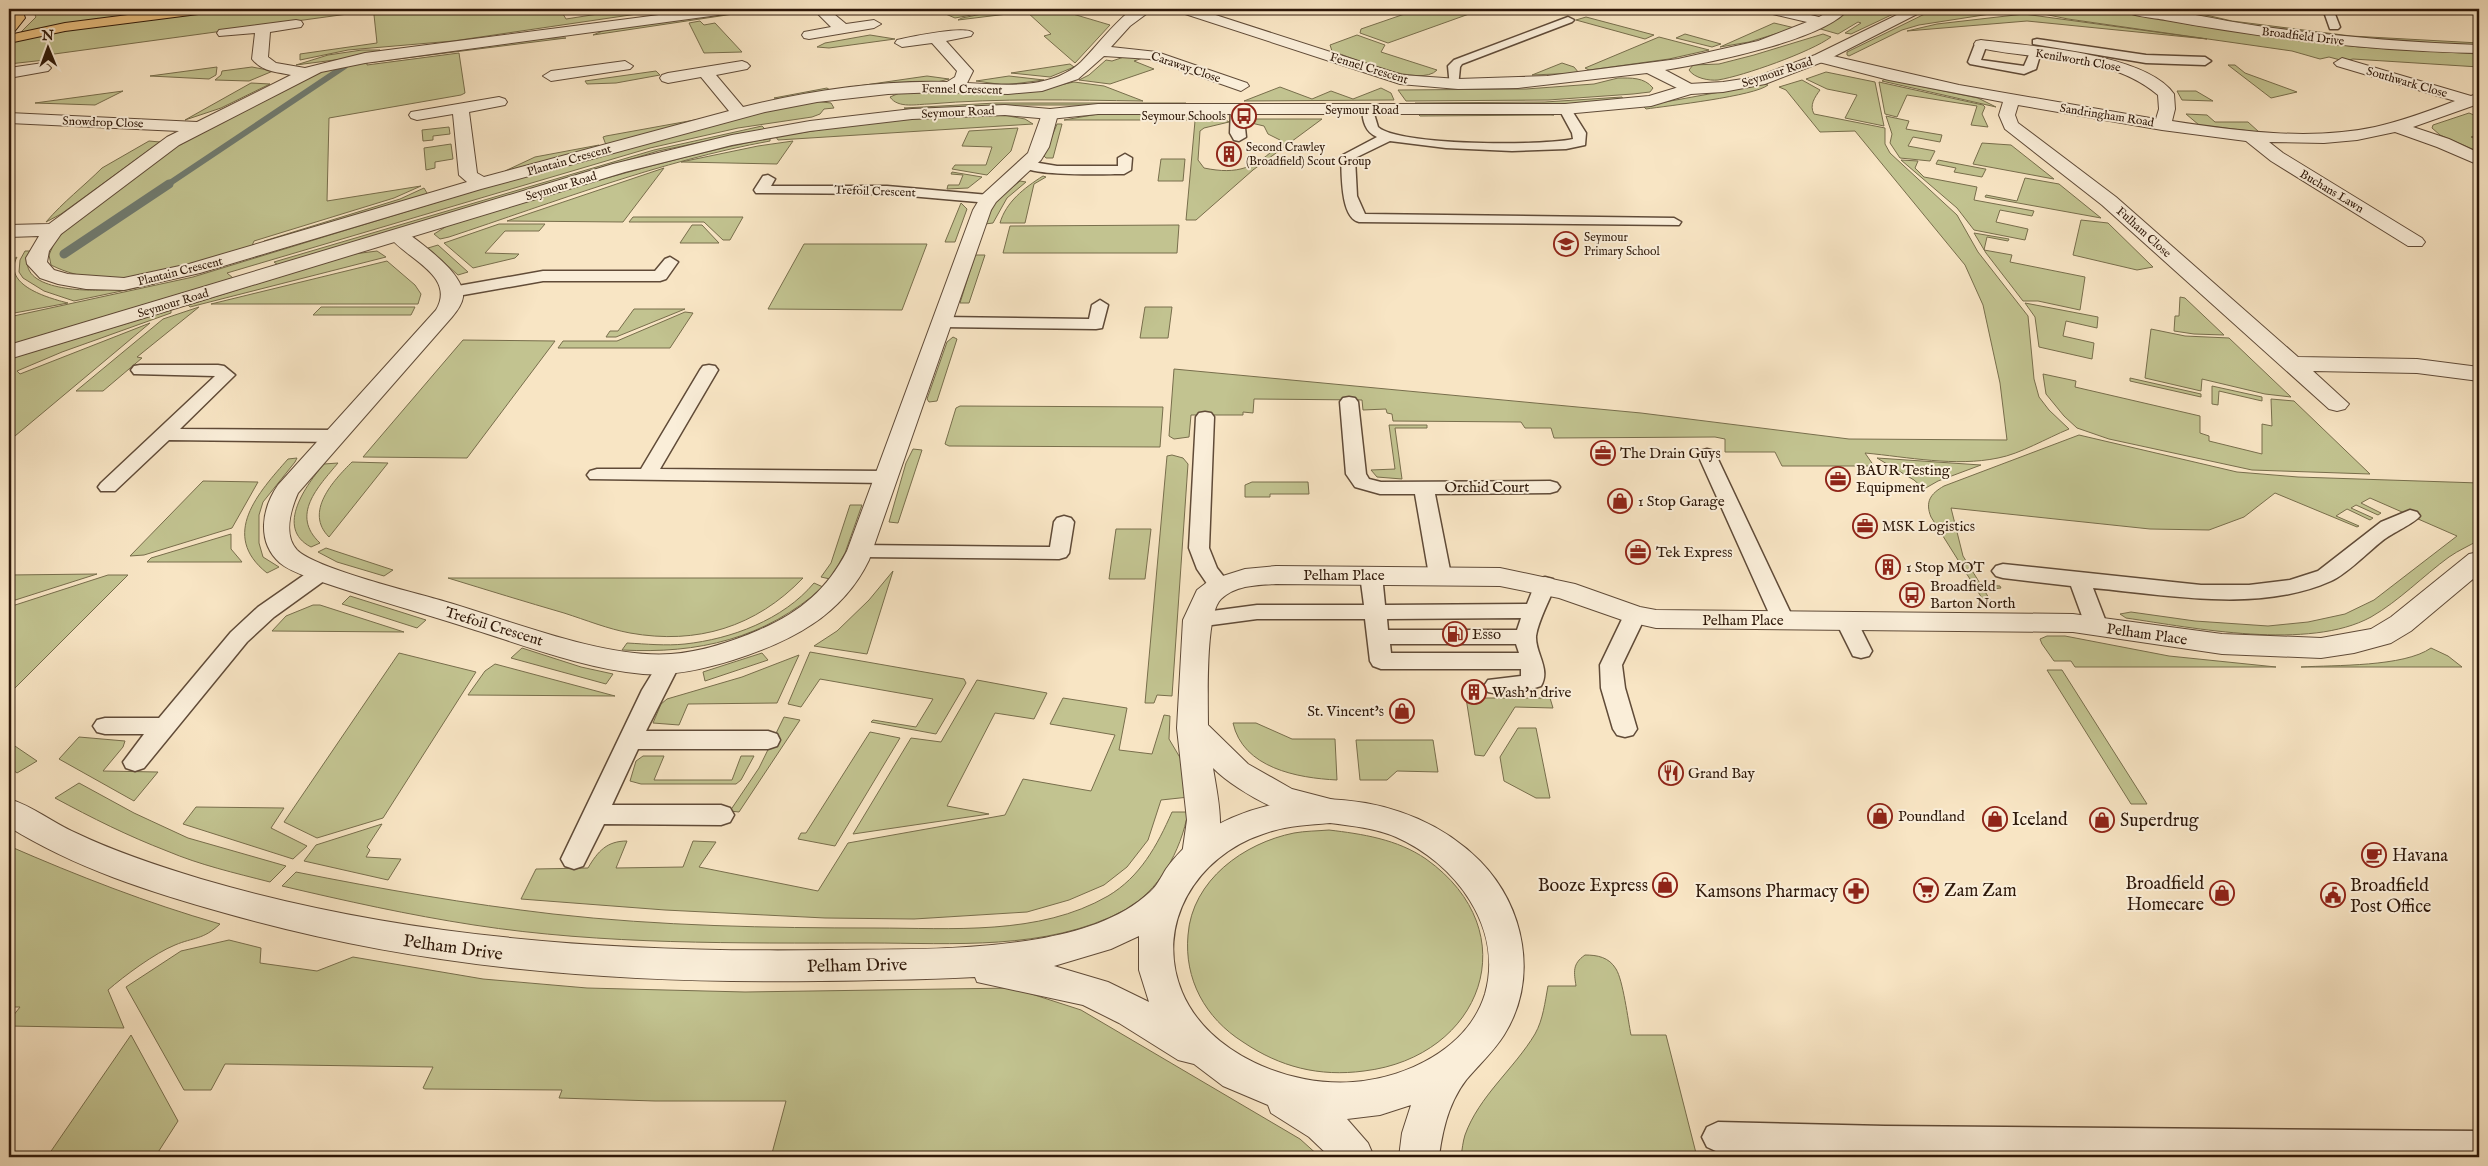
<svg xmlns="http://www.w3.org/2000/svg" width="2488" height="1166" viewBox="0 0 2488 1166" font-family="'IM FELL English',serif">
  <rect width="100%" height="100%" fill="#f8e5c4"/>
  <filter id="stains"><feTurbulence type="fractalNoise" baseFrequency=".004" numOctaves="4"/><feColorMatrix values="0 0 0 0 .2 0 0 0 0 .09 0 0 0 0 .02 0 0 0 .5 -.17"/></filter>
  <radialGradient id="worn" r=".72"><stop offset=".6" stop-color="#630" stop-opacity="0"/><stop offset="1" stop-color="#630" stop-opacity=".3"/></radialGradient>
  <path fill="#c2c390" stroke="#786e4c" d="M32 9H184L79 22 20 33 36 17Z
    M231 9H560L566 19 624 10H634L637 14 453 41 348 50 300 60V54L377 43 374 15 377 10 47 55 45 60 9 64V43C81 24 157 18 231 9Z
    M748 9H767L593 35 605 30Z
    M934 9H1004L955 18Z
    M1007 9 1024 12 958 20 962 18Z
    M1021 9H1056L1110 25 1075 63 1044 36 1051 34 1027 12Z
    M1419 9H1483L1388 43 1360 33 1361 29Z
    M1850 9H1904L1851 34 1845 33 1861 23 1858 22 1838 34 1817 28 1840 18Z
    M1935 9H2009L2003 12 1919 25 1902 30 1849 56 1847 55V52Z
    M2019 9H2113L2193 25 2279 37 2358 47 2479 54V67L2353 59 2344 61 2329 57 2320 59 2292 51 2068 19Z
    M2145 9H2180L2232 21 2351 36 2479 43V46C2367 43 2255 29 2145 9Z
    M2024 14 2207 39 2027 21 1907 31 1937 24Z
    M1586 17 1654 35 1645 39 1576 20Z
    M700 21 704 25 715 23 742 52 704 53 689 23Z
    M1774 23 1795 28 1749 42 1720 47Z
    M1685 34 1721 44 1712 47 1676 38Z
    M1823 34 1831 37C1811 52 1743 76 1718 80 1709 81 1694 78 1689 70L1693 65 1719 64 1754 55Z
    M870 35 895 39 829 48 817 47 825 43Z
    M1357 35 1385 45 1381 52 1437 70C1421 88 1352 58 1332 51L1330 45Z
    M1659 37 1709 50 1669 59 1589 70 1585 68Z
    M547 38H566L374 62 375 59Z
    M362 50H380L373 55 296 65 328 55Z
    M459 53 465 93 461 95 329 118 327 201 421 186 394 198 254 241 251 248C188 264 114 297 51 265L49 255 55 241 73 223 174 146 312 72 367 62V65Z
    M1127 56 1143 58 1134 61 1154 69 1110 84 1079 80 1089 75 1106 60 1112 61Z
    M1562 63 1574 67 1579 73 1532 75Z
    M1070 64 1074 67 1050 77 1011 73Z
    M2228 65H2235L2245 73 2297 92 2271 98Z
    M217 67 216 75 209 79 150 76Z
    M252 67 273 71 249 81 215 80 221 75 222 71Z
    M656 71 660 75 616 83 587 84 585 81Z
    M1826 72 1875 82 1884 126 1845 118 1857 95 1827 89 1806 79Z
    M927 76 949 79 929 84 782 99 774 98 827 88 830 90Z
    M1009 76 1044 80 1005 85 976 81Z
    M1618 78C1631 78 1644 77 1653 88L1650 92 1633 94 1548 100 1406 101 1398 90 1526 89 1594 84Z
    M1885 79 1978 98 1996 107 1882 81Z
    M1802 80 1820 90C1815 97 1809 105 1814 114L1885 128V144L1890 153 1957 215 1978 252 2028 316 2034 379 2039 397 2049 410 2069 429C2047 438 2020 454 1998 458 1955 467 1908 457 1865 453L1874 466H1782L1775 452H1725V439L1715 437 1554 438 1551 428H1525L1521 422 1393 421 1392 414 1387 413 1386 409 1363 410 1362 400 1254 399 1253 413 1243 412V415H1191L1189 437 1174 439 1169 436 1174 369 1641 413 1849 439 2007 440 2000 383 1983 305 1965 265 1855 131 1820 132 1786 90 1779 87Z
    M1074 82 1104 86 1143 101C1072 100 1000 98 929 104 918 104 898 109 890 97L902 92 1036 90Z
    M1879 82 1983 105 1985 107 1982 114 1988 127 1971 125 1977 106 1907 95 1897 117 1885 114Z
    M251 83 270 84 221 108 185 120Z
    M1764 84 1768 85C1755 96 1667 106 1646 109L1643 106Z
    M1280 87 1312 99 1331 91 1353 99 1381 88 1391 93 1394 100 1244 101Z
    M123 91 95 105 35 103Z
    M2177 91H2196L2213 101 2182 100Z
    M1622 97 1623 99C1555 108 1485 105 1417 105L1415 103 1545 102Z
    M814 101 831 103 834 108 824 109 820 114 812 117 738 128 650 148 227 273 233 278 9 345V317L193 277 477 190 757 112Z
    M996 103H1186L1185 105H996L912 110 904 108Z
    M1539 113 1554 115 1420 116 1418 114Z
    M2469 113 2479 117V134L2471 137 2479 140V152L2440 135 2432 128 2433 125Z
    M1098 114H1191L1190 120H1064Z
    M2186 114 2207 115 2215 122H2248L2259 132 2199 125Z
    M1003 115 1025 119 1033 124 778 140 776 137C851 124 927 114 1003 115Z
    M1886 116 1909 121 1906 129 1942 135 1940 142 1913 137 1908 146 1935 151 1930 161 1900 158 1890 143 1892 134Z
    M711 117 606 145 603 137 606 136Z
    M1200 119H1224L1229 122 1204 128 1200 131 1198 160 1204 168C1238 175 1255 168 1280 144V140L1268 134 1264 126 1247 122 1252 119H1322L1253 170 1196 220H1186L1195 121Z
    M1057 124H1062L1053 158H1046L1044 156Z
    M762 126 765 129 658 151 278 265 274 262 654 150Z
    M449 127 450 134 433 136V140L423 141 422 130Z
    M1018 128 1011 151 987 175 952 169 955 165H986L992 147 962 146 969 131Z
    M770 138V141C660 161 555 202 449 237L440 239 434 234 447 226C554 193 660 160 770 138Z
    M149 141 160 142 61 214 46 222C63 202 84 186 102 168Z
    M793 141 777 164 681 162 758 146Z
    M1982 143 2011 145 2054 179 1973 164Z
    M451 144 453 159 435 162V168L426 170 424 148Z
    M599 145 600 147 505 171 535 157Z
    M1161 159H1185L1183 181H1158Z
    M1901 160 1918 161 1915 168 1924 177 1977 187 1974 200 2034 211 2032 216 2000 210 1996 222 2028 229 2025 240 1974 230 1957 208Z
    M1938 160 1985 169H1986L1982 177 1954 172 1956 168 1936 164Z
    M664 168 623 222 507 221Z
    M952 172 982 177 968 188 947 189 948 185H959L963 175 951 174Z
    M1043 176 1046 177 1034 184 1025 223H1000C1006 202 1024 188 1043 176Z
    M2025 178 2059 184 2101 218 1985 197 1986 195 2017 201Z
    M1020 181 1026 182 1007 198 993 223 985 224 995 202Z
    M424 188 430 198 261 246 264 241 400 199Z
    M961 203 967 209 955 242H945Z
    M633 217H743L730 240H723L704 222H629Z
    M2081 220 2108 223 2153 267 2137 270 2073 255Z
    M499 224H545L539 231H505L485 253 519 254 515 258 473 268 444 243Z
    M692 225H702L719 243H680Z
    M1179 225 1177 253H1003L1010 226Z
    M1974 233 2009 239 2008 241 1987 237 1984 250 2012 255 2010 262 2085 277 2080 310 2038 301H2023L1986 253Z
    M804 244H927L902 310 768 309Z
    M438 245 468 272 458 275 428 248Z
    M25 251H30C13 289 80 291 103 290 114 289 151 281 155 284L74 301 44 291 23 278 19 272 20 260Z
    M377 251 386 257 190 307 188 305 354 254Z
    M975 255H985L969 303H960Z
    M17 257C2 285 48 298 68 303L9 314V262Z
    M387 261 415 285 421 294 418 304H211Z
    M2180 297 2185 298 2224 335 2194 334 2174 331 2175 316H2179Z
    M2025 303 2098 317 2097 328 2066 321 2063 336 2094 343 2092 359 2039 347 2035 317Z
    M199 307 137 357 142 358 103 391H76L163 319Z
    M321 307H415L411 315H313Z
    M1145 307H1172L1168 338H1140Z
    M634 309H685L616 337H606L610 331H618Z
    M171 310V313L62 352 17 371 20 374 150 323 9 441V359Z
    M685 312 693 313 670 348H558L563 341H617Z
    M2151 329 2185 336 2229 338 2291 397 2265 394 2202 379 2201 391 2145 378Z
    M953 337 957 339 937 401 929 402 927 399 947 342Z
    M463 340 555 341 467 458 363 457Z
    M2043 374 2076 381 2075 387 2200 416V433L2209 436V441L2262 454V424L2272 426 2271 399 2294 401 2370 474 2252 470 2109 439 2077 428 2064 416 2046 394Z
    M2130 378 2201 394V397L2130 381Z
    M2212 386 2262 397V401L2219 391 2218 405 2212 404Z
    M960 406 1163 407 1160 447 949 446 945 444 956 408Z
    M1389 425H1427V428H1395L1402 479 1377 477 1371 470 1395 469Z
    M2079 435 2237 472 2298 477 2479 483V540C2469 546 2459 550 2449 557 2423 576 2399 601 2371 617 2309 651 2194 628 2126 618L2120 614 2131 612 2195 621 2268 626 2308 622 2345 614 2374 600 2457 536 2370 498 2361 503 2381 513 2378 515 2356 505 2351 508 2373 518 2370 520 2347 509 2336 516 2359 526 2357 527 2275 493 2244 517 2209 530 2150 529 1951 508 1963 556 1981 585 2000 586 2001 588 1984 590 1992 603H1985L1931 517C1925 502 1930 494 1944 486Z
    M913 449 922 450 898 523 889 522 906 463Z
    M1172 455 1183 458 1188 464 1172 696 1157 695 1154 703H1145L1167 456Z
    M297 458 295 462 263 502 259 515V543L263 557 279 567 267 573C219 535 259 492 288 459Z
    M1877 458 1981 465 1938 481 1924 489 1914 480Z
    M352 462 388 463 329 537C304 512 333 481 352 462Z
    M338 463C318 487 290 515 320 543L311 547C274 528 307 484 324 464Z
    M203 481 258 482 232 528 144 555 130 556Z
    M1252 482H1308L1309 494H1270V497H1245V485Z
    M850 505H862L845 553 830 579 821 577 831 563Z
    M1116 529H1151L1145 579H1109Z
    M231 534V549L242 562H147L151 558Z
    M326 548 393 570 384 576 337 562 318 552Z
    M893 571 867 654 814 646 837 631 869 600Z
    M97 574 9 602V575Z
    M108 575H128L9 694V607Z
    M448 578H803C756 627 697 645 630 633 608 629 586 620 564 613 526 602 487 590 448 578Z
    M814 583 823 587C765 639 698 654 622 650L627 643C646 644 666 646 685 644 731 639 783 620 814 583Z
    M350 596 426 620 417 628 342 604Z
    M313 605H320L404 632 272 631 286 616Z
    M2047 636H2065L2169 656 2276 667H2075L2071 661H2054L2042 644 2040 639Z
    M522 648 581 667 613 674 606 684 511 658Z
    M2431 648 2448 656 2462 667H2301C2335 665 2404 667 2431 648Z
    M810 652 964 679 966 683 936 734 871 722 873 720 916 727 933 699 820 679 801 707 788 704Z
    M399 653 476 672 383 818 317 838 284 822Z
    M762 653 768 660 705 681 703 672Z
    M799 655 777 703 688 704 679 725 653 723 661 704 667 699 742 677Z
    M495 664 615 696 468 695 485 671Z
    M2047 670H2062L2147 804H2131Z
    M977 680 1047 693 1034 719 995 713 947 806 989 814 853 834 911 738 941 742Z
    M1063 698 1127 708 1119 750 1152 754 1164 715 1170 716 1169 739 1185 766 1189 797 1161 800 1148 840 1127 867 1104 885 1069 900 1027 912 914 919 825 918 665 910 521 899 536 869 588 868C598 851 607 841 627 841L616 868 683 867 693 841 716 842 699 867 818 891 848 843 1005 815 1023 779 1091 791 1115 735 1050 724Z
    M1466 698H1550L1553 708 1515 707 1484 756 1475 755Z
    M784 717 800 720 739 812 730 811 759 768Z
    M1233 723H1256L1292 739H1335L1337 780C1297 778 1243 768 1233 723Z
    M1518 728H1536L1550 798H1536L1504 781 1500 757Z
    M870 732 900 738 835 846 798 839 801 833H806Z
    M79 737 125 741 123 747 103 771 158 772 134 801 59 759Z
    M1356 740H1433L1438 772 1397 771 1387 780H1360Z
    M9 742 37 761 17 773 9 767Z
    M643 756H664L654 780H732L741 756H754L741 780 736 784H641L630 781 636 761Z
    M79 783 134 813 188 838 286 866 270 882C235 873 200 865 167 851 128 836 92 818 55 798Z
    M196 807 284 808 271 828 307 846 293 859 183 824Z
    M1172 812H1188C1181 851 1159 892 1123 911 1046 951 953 943 869 943 737 943 604 945 474 925 409 915 346 901 282 886L296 872C381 889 467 904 553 914 660 926 768 928 875 928 951 928 1039 936 1108 896 1140 877 1157 846 1172 812Z
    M382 824 367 847 370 850 366 857 401 859 388 880 304 861 316 845Z
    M1329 830C1362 834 1397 839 1426 859 1529 932 1482 1057 1364 1071 1319 1077 1280 1067 1243 1042 1205 1018 1184 979 1188 935 1192 880 1244 843 1294 833 1305 831 1317 831 1329 830Z
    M9 846C78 876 147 903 220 924 203 940 194 937 175 945 155 953 124 976 108 990L124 1028 9 1026V1021L20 1007H9Z
    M229 940 261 948 260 963 317 971 353 957 483 979 587 988 745 992 1013 988 1081 1010 1300 1139 1320 1157H771L786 1101H655L559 1098 562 1090 425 1089 423 1088 433 1067 225 1064 211 1090H184L126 987 181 951Z
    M1585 955C1597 955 1609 957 1616 969 1623 980 1628 1020 1631 1035H1666L1697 1157H1461C1462 1150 1463 1141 1465 1135 1479 1096 1514 1069 1535 1034 1543 1020 1545 1002 1548 986H1576C1574 972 1572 964 1585 955Z
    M131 1035 178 1121 155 1157H47Z"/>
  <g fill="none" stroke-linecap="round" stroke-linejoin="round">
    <path stroke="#717c71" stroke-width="6" d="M167 185 345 66"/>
    <path stroke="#717c71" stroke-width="9" d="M64 254 169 184"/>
    <defs>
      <path id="service" d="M2323 9H2333L2340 27 2338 29H2330Z
        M1568 17 1574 20 1572 22 1462 64 1460 67 1458 87H1450L1448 66 1454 60Z
        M2037 39 2146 55 2205 57 2211 61 2205 65 2146 63 2033 44V40Z
        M1981 41 1987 44 1981 60 2024 66 2031 50H2039L2041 52 2036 69 2024 74 1970 64 1968 62 1975 44Z
        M1237 105 1243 109 1246 137 1239 141 1234 140 1230 133 1231 109Z
        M1565 105 1569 106 1586 133 1585 145 1566 149 1512 151 1446 148 1390 141 1355 158 1357 196 1365 214 1674 218 1681 222 1679 225 1359 222C1340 218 1342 172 1341 156L1377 137C1365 132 1363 121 1362 110L1364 107H1372L1378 127C1399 146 1543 146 1573 139L1572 133 1559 109Z
        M1125 154 1132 158 1131 170 1124 174C1106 174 1030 177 1020 165L1027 161 1057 166H1118V158Z
        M768 175 775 179 771 186H887L989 195 996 199 989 203 887 194 756 193 754 190 763 176Z
        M670 257 678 262 666 279 660 281H543L452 297 444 292 452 287 543 271H655L665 259Z
        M1100 300 1108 305 1102 328 1096 329 942 327 936 326 934 322 936 318 942 317 1089 319 1092 305Z
        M140 365H218L224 366 235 375 180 429 335 430 342 432 344 436 342 440 335 442 169 440 115 491H101L98 487 101 483 215 376 134 374 131 370 134 366Z
        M709 365 715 366 718 370 660 469 885 471 892 473 895 477 892 481 885 483 590 479 587 475 590 471 597 469H641L700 370 703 366Z
        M1349 397 1355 398 1358 402 1366 474 1369 479 1381 482 1550 481 1557 483 1560 487 1557 491 1550 493 1435 494 1451 575 1447 580 1440 582 1433 580 1429 575 1415 494H1380L1355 487 1346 474 1340 402 1343 398Z
        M1205 412 1211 413 1214 417 1209 548 1217 568 1231 586 1228 591 1220 593 1212 591 1197 569 1189 548 1196 417 1199 413Z
        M1707 449 1714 451 1716 455 1794 620 1791 625 1783 627 1775 625 1772 620 1698 455 1700 451Z
        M2410 510 2417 512 2420 516C2415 523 2392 533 2382 541 2368 552 2347 574 2331 581 2260 613 2168 595 2093 588L2108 627 2105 632 2097 634 2089 632 2086 627 2071 586 2003 578 1996 576 1992 571 1996 566 2003 564 2201 585H2249L2290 580 2318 571 2381 522Z
        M1064 516 1071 518 1074 522 1069 553 1066 557 1059 559 860 557 853 555 850 551 853 547 860 545 1050 547 1054 522 1057 518Z
        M321 566 328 568 332 573 328 578 274 617 247 642 144 768 135 771 126 768 123 762 144 734H105L97 732 93 726 97 720 105 718H159L231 632 258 607 314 568Z
        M1371 568 1378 570 1382 575 1385 605 1527 604 1537 579 1545 577 1553 579 1556 584C1550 599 1538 621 1536 636 1535 653 1551 669 1541 686 1523 692 1507 697 1488 692L1484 686 1488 680 1521 676V669H1381L1373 666 1370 661 1365 619H1257L1197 627 1189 625 1186 620 1189 615 1197 613 1257 605H1364L1360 575 1364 570ZM1521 618 1517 630H1388L1387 619ZM1390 644H1516L1519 653H1391Z
        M1635 608 1643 610 1646 615 1622 665 1625 688 1637 729 1633 735 1625 737 1617 735 1613 729 1601 688 1600 665 1624 615 1627 610Z
        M1846 613 1854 615 1872 651 1869 656 1861 658 1853 656 1835 620 1838 615Z
        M669 656 677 659 680 664 646 731H768L777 734 780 740 777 746 768 749H638L612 805H721L730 808 734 815 730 822 721 825 604 824 583 866 574 869 565 866 561 859 642 690 661 659Z
        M1718 1122 1885 1126 2479 1131V1157H2079L1718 1152 1707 1147 1702 1137 1707 1127Z"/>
      <path id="minor" d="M705 9H740L733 13 365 63 321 72 179 145 61 234 49 251 47 262 54 270 68 274 124 278 189 264 467 182 459 175 453 114 417 120 411 118 409 115 411 112 499 97 505 99 507 102 505 105 469 112 477 173 484 177 729 111 701 77 668 83 662 81 660 78 662 75 668 73 742 61 747 63 750 66 747 69 716 75 743 107C808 91 880 80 947 82L955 77 957 71 932 43 902 47 895 43 897 40C909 37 967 25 973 33L971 36 946 41 973 71 967 83C1005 85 1051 90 1081 62 1098 45 1111 26 1130 11L1135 9H1153L1130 26 1111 47 1157 52 1247 83 1249 86 1241 91 1150 59 1104 56 1078 79 1042 91 1008 94 940 92 888 94 817 102 765 112 481 189 200 273 124 290 86 289 58 284 40 278 27 264 26 258 39 236 9 237V225L49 224 167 137 179 131 9 123V113L197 122 291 75C277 72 262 72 252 59L255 33 219 36 217 33 219 30 296 20 301 21 303 24 301 27 270 32 268 57 276 63 305 68 365 53Z
        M813 9H828L846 24 874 20 881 24 874 28 809 39 804 38 802 35 804 32 831 27Z
        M1177 9H1197L1402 75 1458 79 1547 76 1678 59 1758 41 1807 22 1764 12 1762 9H1786L1819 17 1833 9H1848C1826 40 1704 64 1665 70L1695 86 1697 89 1689 94 1647 73 1518 88 1458 89 1400 84 1179 12Z
        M1981 40C2028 46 2146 53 2174 94L2175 109 2172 121C2238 131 2309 141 2375 127 2402 121 2429 111 2455 101L2337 66 2334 63 2342 58 2471 96 2479 93 2478 104 2413 127 2449 139 2479 153V165L2437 147 2395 132 2357 140 2324 143 2269 142 2283 153 2422 238 2425 242 2422 246H2408L2271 161 2246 141 2162 130 2018 105 2015 115 2018 123 2116 197 2298 357 2417 359 2479 367V381L2417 373 2313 371 2349 404 2345 409 2337 411 2329 409 2102 205 2005 129 1999 115 2003 102 1889 80 1815 61 1812 58 1820 53 1959 85 2156 119 2159 109 2158 95C2107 52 2037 62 1976 47L1974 44 1976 41Z
        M625 61 633 66 630 69 551 81 543 76 551 71Z
        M43 63 48 65 51 68 48 71 9 78V68Z
        M1050 109 1056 111 1058 114 1049 147 1041 160 996 202 991 210 869 560C842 616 790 642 733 660 704 669 674 676 643 674 586 669 529 647 475 630 423 613 371 599 319 581 306 576 291 572 280 563 256 542 262 508 278 485L436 310C457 275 404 258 388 235L391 231H405C421 244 465 273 463 297 462 304 457 311 452 317L298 493C291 509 283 535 297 550 315 568 408 591 436 599 505 618 601 659 671 654 701 652 731 642 759 630 799 613 827 590 847 551L973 210 982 195 1028 153 1042 114 1044 111Z
        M2479 552V574L2411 631 2391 643 2354 653 2321 658 2222 654 2073 632 1656 628 1625 621 1559 598 1500 586 1276 584C1257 585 1236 585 1221 599 1205 614 1208 700 1208 725L1248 764 1292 789 1342 802 1346 811 1342 820C1306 831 1238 793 1213 768 1218 799 1227 835 1211 864L1199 868 1187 864 1182 855 1187 820 1177 728 1183 620 1197 590 1210 580 1245 569 1276 566 1500 568 1575 584 1640 607 1656 610 2073 614 2222 634 2321 638 2371 629 2391 617 2469 554Z"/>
      <path id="tertiary" d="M1909 9H1927L1825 61 1765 84 1723 92 1691 94 1651 106 1565 114H1098L1050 119 1005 115 912 119 810 131 732 145 625 172 9 359V345L613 164 732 135 810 121 912 109 1005 105 1050 109 1098 104H1565L1649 96 1689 84 1723 82 1756 77 1815 55Z
        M2122 9C2167 6 2214 20 2258 26 2331 36 2405 42 2479 45V53C2374 51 2269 39 2165 20 2156 18 2127 16 2122 9Z
        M9 799C33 806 53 823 76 833 116 852 158 866 201 879 406 939 617 953 830 950 899 949 969 951 1038 939 1077 932 1120 920 1150 892 1157 886 1161 877 1166 869 1175 856 1186 845 1199 836 1282 779 1409 789 1480 861 1525 907 1539 979 1504 1035 1496 1048 1484 1060 1474 1071 1451 1094 1443 1126 1439 1157H1399L1402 1133 1411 1105 1380 1115 1347 1119 1368 1143 1374 1157H1330L1309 1137 1271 1113 1268 1105 1223 1086 1194 1064 1178 1060 1119 1023 1083 1005 977 982 975 977C923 980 872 980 820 981 619 984 420 969 225 913 150 892 75 868 9 827ZM1330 823C1352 826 1376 828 1396 837 1455 863 1504 927 1485 994 1468 1049 1406 1078 1353 1082 1290 1087 1208 1054 1182 992 1154 924 1197 856 1263 834 1284 826 1307 825 1330 823ZM1139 936V970L1149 1002 1108 982 1054 966 1111 949Z"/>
      <path id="primary" d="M9 9H22L25 18 14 32 9 33V20L11 18Z
        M175 9H213L206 13 65 31 9 43V35L65 23Z"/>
    </defs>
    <use href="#service" stroke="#604b38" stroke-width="3"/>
    <use href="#minor" stroke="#604b38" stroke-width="2"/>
    <use href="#tertiary" stroke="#604b38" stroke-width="2"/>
    <use href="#primary" stroke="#2e1809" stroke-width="2"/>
    <use href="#service" fill="#faeed9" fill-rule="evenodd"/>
    <use href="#minor" fill="#faeed9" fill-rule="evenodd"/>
    <use href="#tertiary" fill="#faeed9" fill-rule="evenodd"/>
    <use href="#primary" fill="#ecc282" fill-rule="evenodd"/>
  </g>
  <defs>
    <symbol id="bus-ring" viewBox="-11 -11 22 22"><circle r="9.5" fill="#faeed9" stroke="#8f2418" stroke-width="1.5"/><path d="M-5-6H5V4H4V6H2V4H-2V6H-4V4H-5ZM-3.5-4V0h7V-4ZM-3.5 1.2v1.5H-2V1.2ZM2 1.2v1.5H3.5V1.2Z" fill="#8f2418"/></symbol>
    <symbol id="building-ring" viewBox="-11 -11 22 22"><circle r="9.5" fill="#faeed9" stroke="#8f2418" stroke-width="1.5"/><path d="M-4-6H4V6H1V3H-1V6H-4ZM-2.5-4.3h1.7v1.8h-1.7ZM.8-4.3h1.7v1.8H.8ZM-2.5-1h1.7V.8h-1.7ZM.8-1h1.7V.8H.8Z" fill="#8f2418"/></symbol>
    <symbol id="school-ring" viewBox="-11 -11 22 22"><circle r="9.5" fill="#faeed9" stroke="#8f2418" stroke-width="1.5"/><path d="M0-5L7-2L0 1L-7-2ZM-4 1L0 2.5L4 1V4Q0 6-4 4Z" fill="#8f2418"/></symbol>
    <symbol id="office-ring" viewBox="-11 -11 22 22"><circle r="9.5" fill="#faeed9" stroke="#8f2418" stroke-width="1.5"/><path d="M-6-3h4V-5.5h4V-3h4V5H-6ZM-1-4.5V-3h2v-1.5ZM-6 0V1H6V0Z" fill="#8f2418"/></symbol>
    <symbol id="shop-ring" viewBox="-11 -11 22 22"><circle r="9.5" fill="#faeed9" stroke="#8f2418" stroke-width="1.5"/><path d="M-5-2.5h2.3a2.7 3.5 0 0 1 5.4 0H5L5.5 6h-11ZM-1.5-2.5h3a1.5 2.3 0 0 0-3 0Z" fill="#8f2418"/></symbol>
    <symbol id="fuel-ring" viewBox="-11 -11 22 22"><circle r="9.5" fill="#faeed9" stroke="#8f2418" stroke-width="1.5"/><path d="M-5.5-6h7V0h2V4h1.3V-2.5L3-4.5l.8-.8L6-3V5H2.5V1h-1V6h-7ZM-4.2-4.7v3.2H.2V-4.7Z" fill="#8f2418"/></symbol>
    <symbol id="restaurant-ring" viewBox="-11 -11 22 22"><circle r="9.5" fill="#faeed9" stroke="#8f2418" stroke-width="1.5"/><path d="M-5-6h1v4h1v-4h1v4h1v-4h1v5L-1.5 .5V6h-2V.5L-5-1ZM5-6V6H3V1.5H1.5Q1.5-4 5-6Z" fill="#8f2418"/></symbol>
    <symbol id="cafe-ring" viewBox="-11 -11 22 22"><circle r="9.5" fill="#faeed9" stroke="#8f2418" stroke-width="1.5"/><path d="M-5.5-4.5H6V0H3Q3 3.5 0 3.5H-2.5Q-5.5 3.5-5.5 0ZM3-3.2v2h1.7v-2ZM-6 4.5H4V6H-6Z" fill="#8f2418"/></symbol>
    <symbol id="supermarket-ring" viewBox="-11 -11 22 22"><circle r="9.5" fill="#faeed9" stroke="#8f2418" stroke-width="1.5"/><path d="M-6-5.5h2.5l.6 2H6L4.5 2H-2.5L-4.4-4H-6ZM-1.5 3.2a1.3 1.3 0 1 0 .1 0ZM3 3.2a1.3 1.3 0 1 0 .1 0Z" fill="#8f2418"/></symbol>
    <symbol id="pharmacy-ring" viewBox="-11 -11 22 22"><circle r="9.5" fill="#faeed9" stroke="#8f2418" stroke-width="1.5"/><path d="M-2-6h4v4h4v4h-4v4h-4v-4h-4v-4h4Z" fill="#8f2418"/></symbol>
    <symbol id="civic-ring" viewBox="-11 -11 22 22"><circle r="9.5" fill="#faeed9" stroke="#8f2418" stroke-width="1.5"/><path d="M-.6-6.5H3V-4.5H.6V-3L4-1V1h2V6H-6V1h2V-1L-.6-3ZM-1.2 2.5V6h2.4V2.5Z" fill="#8f2418"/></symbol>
  </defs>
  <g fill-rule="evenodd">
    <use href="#bus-ring" x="1230" y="102" width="28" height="28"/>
    <use href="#building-ring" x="1215" y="140" width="28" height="28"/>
    <use href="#school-ring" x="1552" y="230" width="28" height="28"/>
    <use href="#office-ring" x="1589" y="439" width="28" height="28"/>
    <use href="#office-ring" x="1824" y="465" width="28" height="28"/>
    <use href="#shop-ring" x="1606" y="487" width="28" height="28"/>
    <use href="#office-ring" x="1851" y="512" width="28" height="28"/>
    <use href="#office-ring" x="1624" y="538" width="28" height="28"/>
    <use href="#building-ring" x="1874" y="553" width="28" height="28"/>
    <use href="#bus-ring" x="1898" y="581" width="28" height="28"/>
    <use href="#fuel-ring" x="1441" y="620" width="28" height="28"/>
    <use href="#building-ring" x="1460" y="678" width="28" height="28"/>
    <use href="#shop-ring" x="1388" y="697" width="28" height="28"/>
    <use href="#restaurant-ring" x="1657" y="759" width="28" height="28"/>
    <use href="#shop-ring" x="1866" y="802" width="28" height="28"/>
    <use href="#shop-ring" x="1981" y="805" width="28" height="28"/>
    <use href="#shop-ring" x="2088" y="806" width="28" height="28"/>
    <use href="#cafe-ring" x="2360" y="841" width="28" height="28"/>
    <use href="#shop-ring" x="1651" y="871" width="28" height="28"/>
    <use href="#supermarket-ring" x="1912" y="876" width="28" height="28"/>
    <use href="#pharmacy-ring" x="1842" y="877" width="28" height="28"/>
    <use href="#shop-ring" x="2208" y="879" width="28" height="28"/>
    <use href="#civic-ring" x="2319" y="881" width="28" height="28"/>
  </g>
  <g text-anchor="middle" stroke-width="4" stroke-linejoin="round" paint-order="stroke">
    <g font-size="12" fill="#2e1809" stroke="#faeed9">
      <text transform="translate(2303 36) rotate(7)" y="4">Broadfield Drive</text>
      <text transform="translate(2078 60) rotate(10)" y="4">Kenilworth Close</text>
      <text transform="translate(1186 67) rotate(19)" y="4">Caraway Close</text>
      <text transform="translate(1369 68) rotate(17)" y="4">Fennel Crescent</text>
      <text transform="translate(1777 72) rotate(-18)" y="4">Seymour Road</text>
      <text transform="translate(2407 82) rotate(16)" y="4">Southwark Close</text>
      <text transform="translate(962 89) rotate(1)" y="4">Fennel Crescent</text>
      <text x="1362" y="114">Seymour Road</text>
      <text transform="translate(958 112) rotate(-3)" y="4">Seymour Road</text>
      <text transform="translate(2107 115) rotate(9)" y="4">Sandringham Road</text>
      <text transform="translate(103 122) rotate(2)" y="4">Snowdrop Close</text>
      <text transform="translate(569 160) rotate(-16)" y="4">Plantain Crescent</text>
      <text transform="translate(561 186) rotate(-17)" y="4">Seymour Road</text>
      <text transform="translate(875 191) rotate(2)" y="4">Trefoil Crescent</text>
      <text transform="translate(2332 191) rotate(31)" y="4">Buchans Lawn</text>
      <text transform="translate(2144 232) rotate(42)" y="4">Fulham Close</text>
      <text transform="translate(180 271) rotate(-14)" y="4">Plantain Crescent</text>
      <text transform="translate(173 303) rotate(-17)" y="4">Seymour Road</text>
    </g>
    <g font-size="12" fill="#2e1809" stroke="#faeed9" text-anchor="start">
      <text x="1226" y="120" text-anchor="end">Seymour Schools</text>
      <text x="1246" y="151">Second Crawley<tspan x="1246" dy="14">(Broadfield) Scout Group</tspan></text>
      <text x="1584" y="241">Seymour<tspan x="1584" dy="14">Primary School</tspan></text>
    </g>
    <g font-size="15" fill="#2e1809" stroke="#faeed9" text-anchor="start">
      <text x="1620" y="458">The Drain Guys</text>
      <text x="1856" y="475">BAUR Testing<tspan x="1856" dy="17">Equipment</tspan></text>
      <text x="1638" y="506">1 Stop Garage</text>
      <text x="1882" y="531">MSK Logistics</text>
      <text x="1656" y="557">Tek Express</text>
      <text x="1906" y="572">1 Stop MOT</text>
      <text x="1930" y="591">Broadfield<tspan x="1930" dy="17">Barton North</tspan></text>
      <text x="1472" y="639">Esso</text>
      <text x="1492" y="697">Wash'n drive</text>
      <text x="1384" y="716" text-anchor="end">St. Vincent's</text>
      <text x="1688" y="778">Grand Bay</text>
      <text x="1898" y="821">Poundland</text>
    </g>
    <g font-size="15" fill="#2e1809" stroke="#faeed9">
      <text x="1487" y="492">Orchid Court</text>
      <text x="1344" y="580">Pelham Place</text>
      <text x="1743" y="625">Pelham Place</text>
      <text transform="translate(494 626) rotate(17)" y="5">Trefoil Crescent</text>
      <text transform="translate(2147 634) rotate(8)" y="5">Pelham Place</text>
    </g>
    <g font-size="18" fill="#2e1809" stroke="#faeed9" text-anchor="start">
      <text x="2012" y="825">Iceland</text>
      <text x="2120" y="826">Superdrug</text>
      <text x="2392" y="861">Havana</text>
      <text x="2204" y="889" text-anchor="end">Broadfield<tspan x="2204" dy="21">Homecare</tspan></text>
      <text x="1648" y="891" text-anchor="end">Booze Express</text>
      <text x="2350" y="891">Broadfield<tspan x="2350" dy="21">Post Office</tspan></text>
      <text x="1944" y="896">Zam Zam</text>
      <text x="1838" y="897" text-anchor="end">Kamsons Pharmacy</text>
    </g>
    <g font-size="18" fill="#2e1809" stroke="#faeed9">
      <text transform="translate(453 947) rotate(8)" y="6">Pelham Drive</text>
      <text transform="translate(857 965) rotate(-1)" y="6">Pelham Drive</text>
    </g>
  </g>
  <rect width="2488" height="1166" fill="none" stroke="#f8e5c4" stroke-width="30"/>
  <rect x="10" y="10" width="2468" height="1146" fill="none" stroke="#2e1809" stroke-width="2.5"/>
  <rect x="15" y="15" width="2458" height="1136" fill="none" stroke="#2e1809"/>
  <g transform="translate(48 48) rotate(359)" stroke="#faeed9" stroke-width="4" paint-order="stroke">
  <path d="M0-4L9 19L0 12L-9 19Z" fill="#2e1809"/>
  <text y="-8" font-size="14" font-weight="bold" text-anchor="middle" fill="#2e1809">N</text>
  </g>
  <rect width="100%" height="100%" filter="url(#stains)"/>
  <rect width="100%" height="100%" fill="url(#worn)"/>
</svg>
